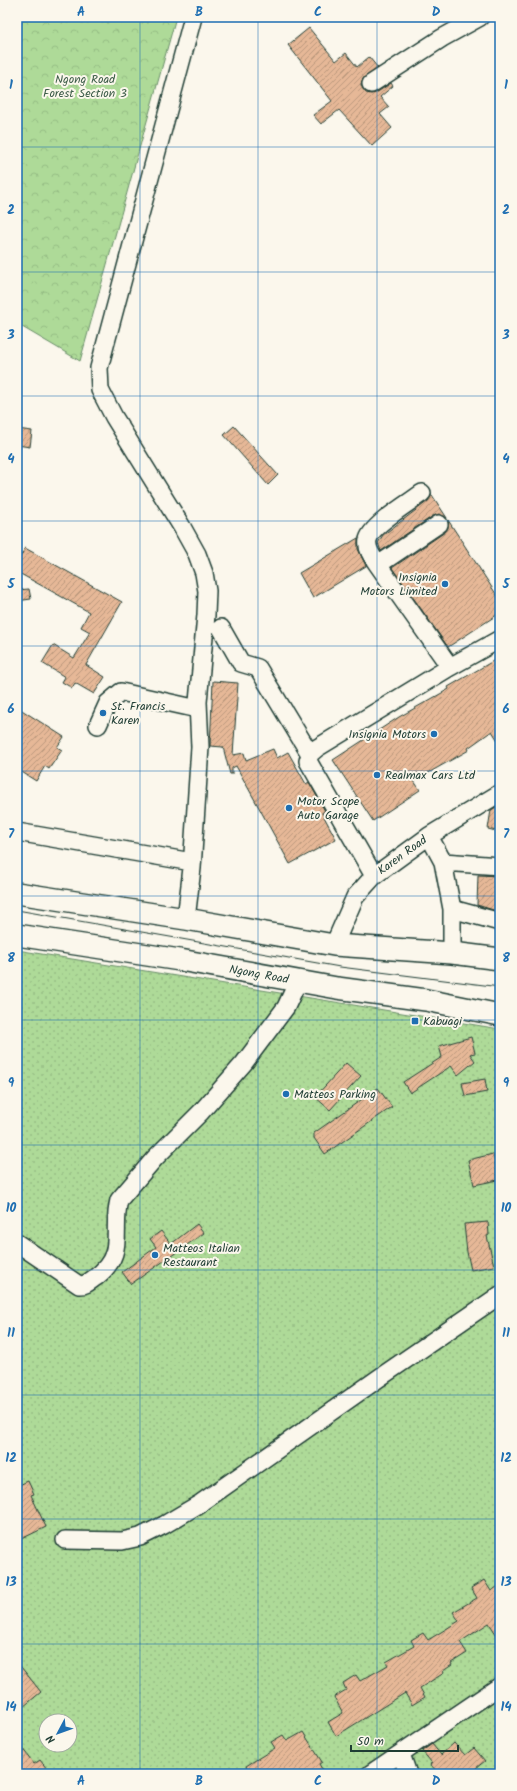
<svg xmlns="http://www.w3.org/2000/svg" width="517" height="1791" viewBox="0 0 517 1791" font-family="Kalam,sans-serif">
  <defs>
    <pattern id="forest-crowns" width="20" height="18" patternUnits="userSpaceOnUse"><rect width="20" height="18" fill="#aeda98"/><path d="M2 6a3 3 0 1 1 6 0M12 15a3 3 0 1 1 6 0" fill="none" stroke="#95bc84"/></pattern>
    <pattern id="park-dots" width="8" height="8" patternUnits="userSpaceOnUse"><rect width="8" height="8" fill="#aeda98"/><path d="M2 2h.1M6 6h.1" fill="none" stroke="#95bc84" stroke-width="1.8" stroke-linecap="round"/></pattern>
    <pattern id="building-hatch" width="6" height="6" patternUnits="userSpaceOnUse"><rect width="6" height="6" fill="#e6b897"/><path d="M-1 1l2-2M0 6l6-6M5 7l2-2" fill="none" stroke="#ba977c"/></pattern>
  </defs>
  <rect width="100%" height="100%" fill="#fbf7ec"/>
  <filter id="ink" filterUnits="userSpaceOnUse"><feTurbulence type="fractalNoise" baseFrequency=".025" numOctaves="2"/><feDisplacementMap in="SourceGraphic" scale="8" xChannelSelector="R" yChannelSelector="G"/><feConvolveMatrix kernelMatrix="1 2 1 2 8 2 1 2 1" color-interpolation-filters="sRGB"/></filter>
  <g filter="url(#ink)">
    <path fill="url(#forest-crowns)" stroke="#668c66" d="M17 17H176L80 361 17 324Z"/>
    <path fill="url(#park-dots)" stroke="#668c66" fill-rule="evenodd" d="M17 950 500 1029V1774H17ZM46 1721H70V1745H46Z"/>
    <path fill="url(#building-hatch)" stroke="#1f3d34" d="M309 28 336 61 346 53 357 67 369 57 378 68 362 80 361 85 366 93 371 94 376 93 391 83 393 86 380 97 389 107 380 114 392 128 372 146 339 110 321 124 313 115 332 101 288 45Z
      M234 426 278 475 268 485 224 435Z
      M17 429 32 431 30 447 17 445Z
      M432 495 447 518 439 514 433 516 381 551 378 543 383 535 428 501Z
      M448 520 500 600V613L448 647 392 568 445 532 448 528Z
      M358 538V549L366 566 313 598 299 573Z
      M25 548 122 602 86 665 105 677 94 694 75 683 72 688 62 682 65 677 42 663 53 645 74 658 90 632 81 627 89 612 17 572V563Z
      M29 589 31 599 17 601V590Z
      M500 657V744L492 731 468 748 469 750 414 781 420 790 373 821 333 760 399 717 449 689 448 687Z
      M213 681 238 683 233 755 244 753 246 760 273 749 277 758 288 752 306 784 309 782 325 811 322 813 336 839 290 864 236 766 232 768V774H230L223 747 210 746Z
      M17 707 64 737 57 747 62 750 49 769 45 766 36 781 17 769Z
      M500 805V832L488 829 491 810Z
      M478 875 500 876V912L477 905Z
      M471 1037 475 1053 470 1054 475 1061 458 1075 451 1066 410 1093 403 1082 442 1057 439 1046Z
      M346 1063 361 1076 330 1110 315 1097Z
      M485 1079 487 1092 465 1096 462 1083Z
      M378 1088 392 1107 325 1154 314 1138V1133Z
      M493 1154 498 1180 474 1185 468 1160Z
      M488 1222 489 1235 487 1236 494 1266 471 1270 467 1252 464 1224Z
      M197 1224 204 1233 131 1284 122 1272 156 1247 150 1239 161 1231 171 1244Z
      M28 1481 34 1494 31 1495 46 1527 17 1541V1486Z
      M484 1580 491 1591 500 1585V1640L489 1623 460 1642 467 1653 451 1663 452 1665 443 1671 444 1673 420 1688 425 1697 412 1705 405 1693 336 1736 328 1722 343 1713 334 1697 346 1690 343 1683 356 1675 360 1681 388 1665 386 1662 414 1646 411 1640 423 1633 428 1640 459 1621 453 1612 477 1598 471 1588Z
      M17 1662 41 1692 17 1712Z
      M303 1732 322 1762 319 1764 325 1774H251L246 1766 275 1748 271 1742 283 1735 287 1741Z
      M17 1741 34 1764 40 1760 51 1774H17Z
      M454 1743 465 1755 474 1748 485 1761 476 1768 482 1774H439L430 1764 432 1763 422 1751 432 1744 441 1755Z"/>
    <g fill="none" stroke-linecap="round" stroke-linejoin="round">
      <defs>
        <path id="minor" d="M371 84 442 38 480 17
          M439 524 378 565 450 667
          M378 565C373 558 366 549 368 540 370 526 410 502 422 493
          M221 628 241 663 258 668 310 754
          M98 725 108 703 121 692 198 709
          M17 832 192 862
          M429 836 443 862 452 909
          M443 862 500 866
          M374 876 308 761 310 754 317 748 450 667 500 639
          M186 919 192 868 200 747 198 702 206 615 207 591 204 573 197 554 182 527 114 417 100 390 99 368 193 17
          M334 945 355 897 374 876 429 836 500 793
          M452 953V909L500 922
          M17 1243 79 1285C86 1286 91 1280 96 1277 127 1253 111 1232 119 1200L155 1158 201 1112 244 1063 286 1007 298 981
          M65 1540 122 1541 140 1537 164 1525 201 1503 379 1378 500 1295
          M401 1754 408 1774
          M370 1774 500 1686"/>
        <path id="major" d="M17 893 186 919 334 945 452 953 500 959
          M17 935 180 960 337 988 426 1000 500 1015"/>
      </defs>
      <use href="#minor" stroke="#1f3d34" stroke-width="20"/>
      <use href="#major" stroke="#1f3d34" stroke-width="24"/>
      <use href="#minor" stroke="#fbf7ec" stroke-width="17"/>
      <use href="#major" stroke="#fbf7ec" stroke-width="21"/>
      <path stroke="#1f3d34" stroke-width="1" d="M17 910 340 967 500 987"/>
    </g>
  </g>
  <path fill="none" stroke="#1f6fb2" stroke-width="1" stroke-opacity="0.55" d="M140 17V1774M258 17V1774M377 17V1774M17 147H500M17 272H500M17 396H500M17 521H500M17 646H500M17 771H500M17 896H500M17 1020H500M17 1145H500M17 1270H500M17 1395H500M17 1519H500M17 1644H500"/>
  <g fill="#1f6fb2" stroke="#fbf7ec" stroke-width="1.5">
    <circle cx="445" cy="584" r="4"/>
    <circle cx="103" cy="713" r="4"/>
    <circle cx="434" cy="734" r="4"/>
    <circle cx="377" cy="775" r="4"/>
    <circle cx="289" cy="808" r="4"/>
    <rect x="411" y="1017" width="8" height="8" rx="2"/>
    <circle cx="286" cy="1094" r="4"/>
    <circle cx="155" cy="1255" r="4"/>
  </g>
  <g text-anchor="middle" stroke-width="4" stroke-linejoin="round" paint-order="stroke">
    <g font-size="12" fill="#3c5c48" stroke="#fbf7ec">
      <text x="85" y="83">Ngong Road<tspan x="85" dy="14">Forest Section 3</tspan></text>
    </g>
    <g font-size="12" fill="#1f3d34" stroke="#fbf7ec" text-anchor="start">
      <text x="437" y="581" text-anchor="end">Insignia<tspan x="437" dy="14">Motors Limited</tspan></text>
      <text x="111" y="710">St. Francis<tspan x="111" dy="14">Karen</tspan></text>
      <text x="426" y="738" text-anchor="end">Insignia Motors</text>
      <text x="385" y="779">Realmax Cars Ltd</text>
      <text x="297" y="805">Motor Scope<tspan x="297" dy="14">Auto Garage</tspan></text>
      <text x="423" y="1025">Kabuagi</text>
      <text x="294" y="1098">Matteos Parking</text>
      <text x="163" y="1252">Matteos Italian<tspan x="163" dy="14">Restaurant</tspan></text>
    </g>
    <g font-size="12" fill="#1f3d34" stroke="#fbf7ec">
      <text transform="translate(402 855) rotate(-36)" y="4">Karen Road</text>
      <text transform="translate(259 974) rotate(10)" y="4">Ngong Road</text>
    </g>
  </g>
  <rect width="517" height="1791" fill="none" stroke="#fbf7ec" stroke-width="44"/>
  <g transform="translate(58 1733) rotate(229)"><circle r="19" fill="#fbf7ec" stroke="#a3ada2"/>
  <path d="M0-3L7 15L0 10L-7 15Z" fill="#1f6fb2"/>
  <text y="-6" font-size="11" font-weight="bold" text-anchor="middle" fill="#1f3d34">N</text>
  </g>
  <path d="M351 1745v6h107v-6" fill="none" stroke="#1f3d34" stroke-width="2"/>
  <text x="357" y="1745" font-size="12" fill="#1f3d34" stroke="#fbf7ec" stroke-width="3" paint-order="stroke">50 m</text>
  <rect x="22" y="22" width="473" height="1747" fill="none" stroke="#1f6fb2" stroke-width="1.5"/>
  <g font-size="13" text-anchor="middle" font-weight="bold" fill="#1f6fb2">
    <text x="81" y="16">A</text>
    <text x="199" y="16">B</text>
    <text x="318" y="16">C</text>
    <text x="436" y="16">D</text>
    <text x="11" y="89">1</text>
    <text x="506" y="89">1</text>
    <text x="11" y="214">2</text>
    <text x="506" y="214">2</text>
    <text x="11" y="339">3</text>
    <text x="506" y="339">3</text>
    <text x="11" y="463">4</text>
    <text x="506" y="463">4</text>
    <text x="11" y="588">5</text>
    <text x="506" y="588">5</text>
    <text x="11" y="713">6</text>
    <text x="506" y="713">6</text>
    <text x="11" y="838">7</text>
    <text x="506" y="838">7</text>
    <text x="11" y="962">8</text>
    <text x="506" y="962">8</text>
    <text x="11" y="1087">9</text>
    <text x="506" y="1087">9</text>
    <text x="11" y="1212">10</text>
    <text x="506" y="1212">10</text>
    <text x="11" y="1337">11</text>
    <text x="506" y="1337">11</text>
    <text x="11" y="1462">12</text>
    <text x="506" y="1462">12</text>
    <text x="11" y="1586">13</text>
    <text x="506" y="1586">13</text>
    <text x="11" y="1711">14</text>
    <text x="506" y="1711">14</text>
    <text x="81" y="1785">A</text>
    <text x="199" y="1785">B</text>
    <text x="318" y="1785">C</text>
    <text x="436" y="1785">D</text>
  </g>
</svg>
